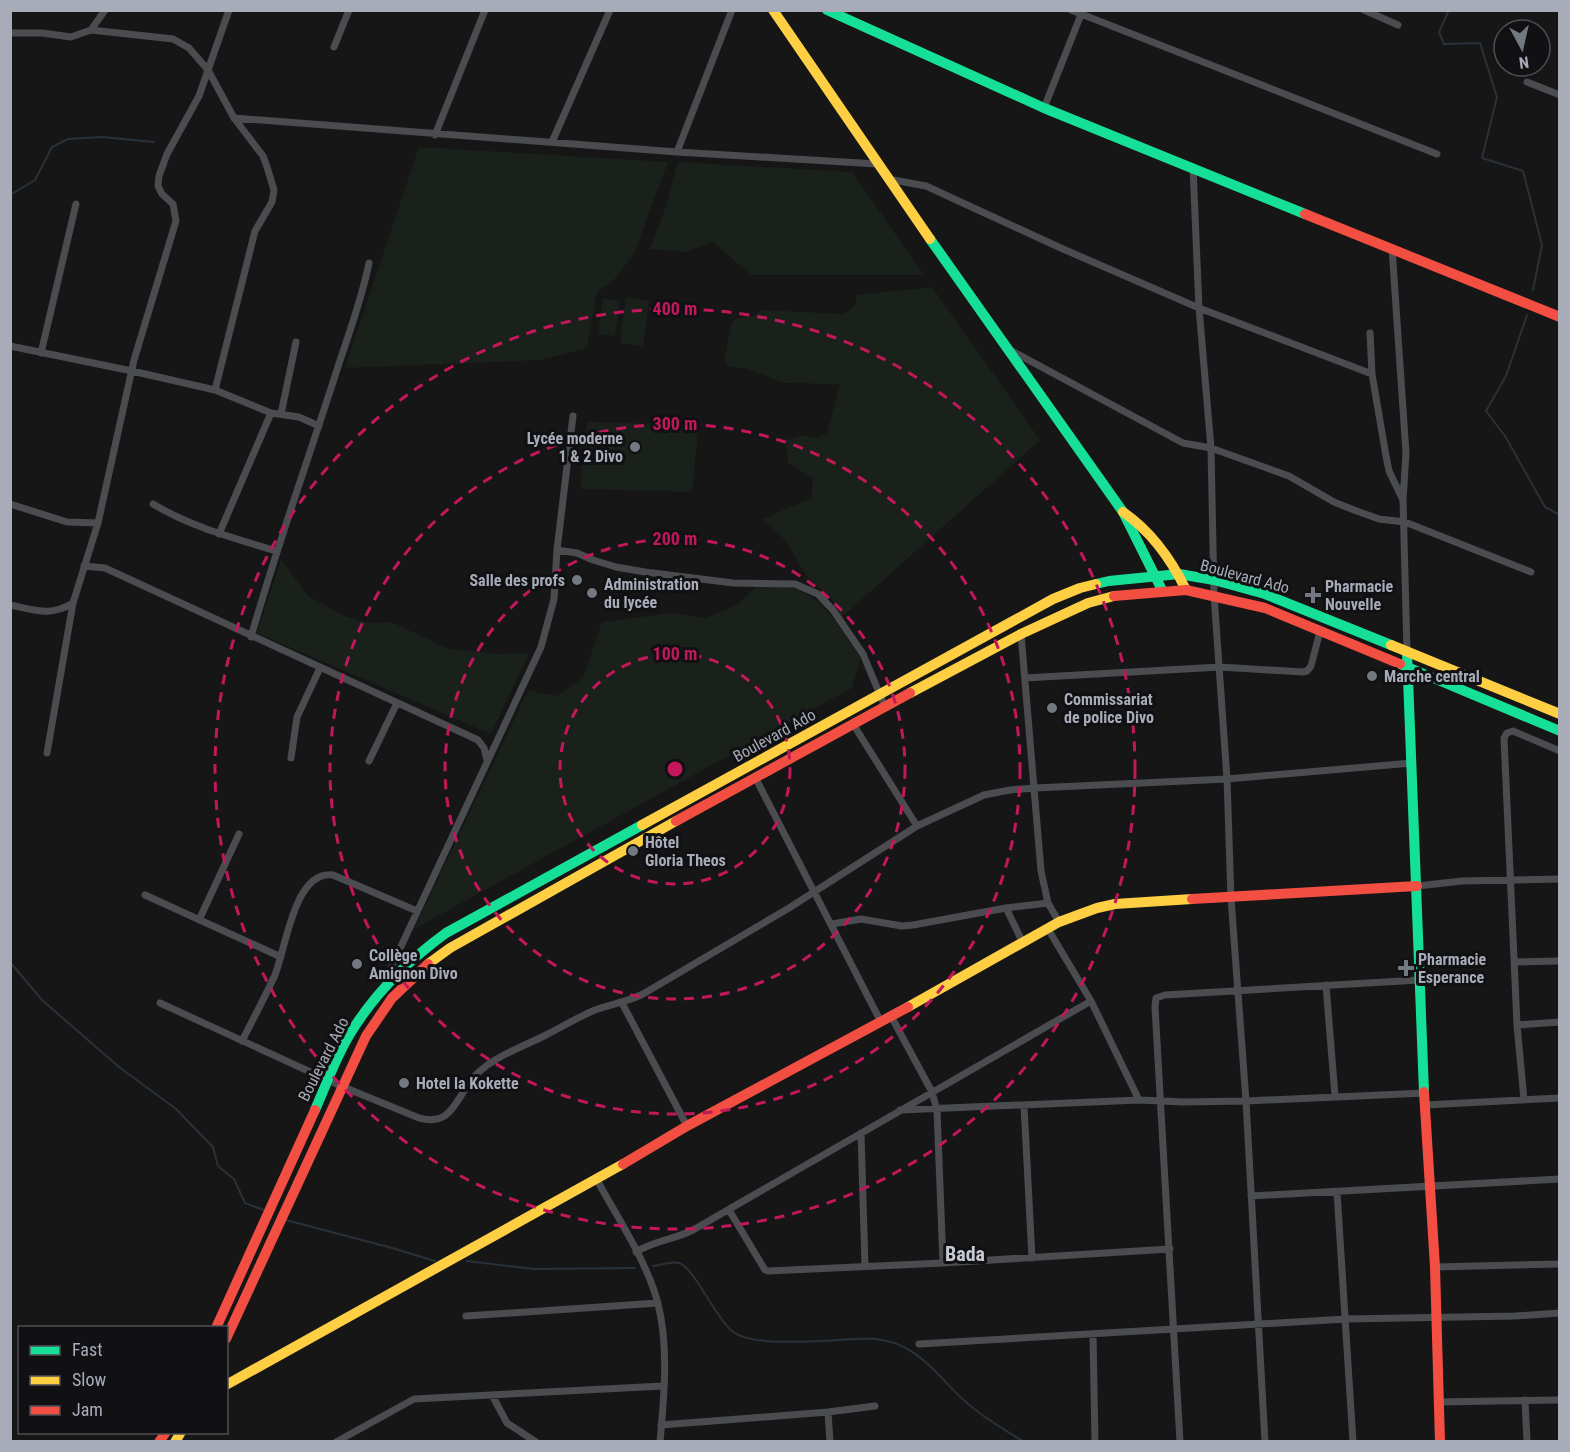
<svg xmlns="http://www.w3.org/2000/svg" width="1570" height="1452" viewBox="0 0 1570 1452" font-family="'Roboto Condensed',sans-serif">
  <rect width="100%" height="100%" fill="#161617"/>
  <path fill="#1a211b" d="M419 147 668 162 634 254 613 281 597 292 587 348 540 360 345 368Z
    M678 162 852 172 924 275H751L713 242 685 252 650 249 665 209Z
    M932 287 1040 440 842 617 832 599 807 577 786 541 763 519 811 498 813 478 788 463 786 440 804 435 818 438 827 433 840 384 784 383 744 368 730 367 724 360 732 322 738 318 754 316 762 310 844 314 855 305 857 295Z
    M626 297 649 301 643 346 620 343Z
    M603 298 620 301 615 336 598 334Z
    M587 422 699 425 692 492 580 489Z
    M281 559 308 596 344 616 369 623 391 622 449 649 500 654 529 653 491 734 257 633Z
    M756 587C766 587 779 585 789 587 823 594 843 632 861 658L852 688 414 929 528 690 556 696 583 678 602 622 672 613 706 618 737 605Z"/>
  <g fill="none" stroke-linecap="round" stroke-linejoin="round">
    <path stroke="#293139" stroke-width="2" d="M1449 10 1439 32 1444 44 1480 43 1497 97 1482 158 1523 171 1542 245 1533 290
      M10 195 35 180 52 147 68 139 102 137 154 142
      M1527 315 1506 376 1486 411 1505 436 1545 507 1560 515
      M10 962 42 1000 119 1067 176 1109 213 1147 218 1166 234 1179 245 1203 264 1210
      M286 1220 392 1248 435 1261
      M467 1261 534 1269 635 1268
      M653 1266C661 1265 672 1261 679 1263 694 1267 716 1319 732 1331 756 1351 843 1337 876 1339 919 1343 938 1378 967 1403 984 1418 1005 1430 1024 1442"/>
    <path stroke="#4a4c50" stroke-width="7" d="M1071 10 1437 154
      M1364 10 1398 25
      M91 30 173 39 189 48 208 70 234 118 263 156 267 167 274 190 272 202 255 231 215 390
      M10 33H42L71 37 91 30 105 10
      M334 47 349 10
      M1527 82 1560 95
      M1044 108 1082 12
      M234 118 677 152 877 164
      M435 135 485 10
      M552 142 610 10
      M677 152 732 10
      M1193 167 1199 308 1211 448 1214 595 1227 779 1231 898 1246 1101 1265 1442
      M888 179 926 186 1063 249 1199 308 1372 374
      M1392 248 1406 453 1403 500 1407 652
      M1370 333 1372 374 1386 456 1389 471 1403 500
      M10 346 132 371 215 390 271 413 299 417 319 426
      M1012 351 1183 443 1211 448 1289 476 1334 502 1354 510 1379 519 1405 522 1531 572
      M41 353 76 204
      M281 414 296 342
      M10 504 67 522 98 523
      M153 504C191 527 234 538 276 551
      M219 534 271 413
      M557 550 577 553 593 560 616 567 645 572 733 583 795 584 818 594 833 610 863 654 885 707
      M84 566 105 568 478 740 484 748 487 760
      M10 605C35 610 50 617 73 603
      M1021 634 1041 871 1048 903
      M251 637C276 549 307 463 335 376 347 338 361 303 369 263
      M1025 678 1220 667 1303 672 1307 671 1311 666 1320 631
      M853 724 917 826
      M47 753 73 603 98 523 134 360 176 221 173 204 162 194 158 186 159 176 167 154 199 96 229 10
      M291 758 297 717 320 668
      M369 761 397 703
      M755 777 881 1022
      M1417 886 1462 881 1560 879
      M145 895 281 957
      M1006 908 1023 943
      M199 920 239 834
      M832 924 861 919 902 926 913 925 1006 908 1048 903 1059 922
      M1048 929 1091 1001 1139 1100
      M1516 962 1560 961
      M1326 985 1335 1096
      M386 986 389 972 541 647 554 599 557 550 573 416
      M160 1003 341 1086 419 1118C449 1126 454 1105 469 1083 486 1059 520 1048 546 1035 562 1027 578 1017 595 1010 611 1004 627 1002 643 994L789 908 917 826 984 795 1010 790 1035 788 1227 779 1412 763
      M622 1003 687 1126
      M891 1016 932 1092 937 1110 943 1263
      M1517 1025 1560 1022
      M242 1041C253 1019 265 997 275 975 286 948 294 870 333 875L417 911
      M1524 1100 1517 1025 1504 738 1507 733 1513 731 1560 751
      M1425 1105 1560 1098
      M1024 1106 1032 1258
      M900 1110 1139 1100 1183 1102 1246 1101 1425 1093
      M861 1133 865 1266
      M597 1180C617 1217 648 1263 658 1304 669 1347 664 1397 660 1442
      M1337 1192 1353 1442
      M1251 1196 1560 1179
      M729 1210 765 1270 768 1271 943 1263 1170 1249
      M636 1252C656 1240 673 1240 693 1230L1091 1001
      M1435 1267 1560 1264
      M466 1316 658 1303
      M1093 1334 1095 1442
      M919 1344 1346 1319 1515 1316 1560 1313
      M492 1395 507 1423 536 1442
      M1525 1400 1527 1442
      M1438 1402 1560 1400
      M828 1412 830 1442
      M661 1425 828 1412 875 1406
      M336 1442 414 1399 663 1386
      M1180 1442 1155 1007 1156 998 1165 995 1419 980"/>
    <path stroke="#16e098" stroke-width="10" d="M827 10 1044 108 1305 214
      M930 239 1123 512 1162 590
      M1096 584 1109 581 1179 574 1214 580 1265 594 1391 645
      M1407 652 1424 1092
      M1400 664 1560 731
      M315 1110C326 1085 336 1057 350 1034 374 994 409 960 446 933L642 825"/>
    <path stroke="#ffcf43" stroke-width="10" d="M773 10 930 239
      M1123 512C1152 532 1171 559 1186 590
      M1391 645 1560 714
      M910 693 1021 634 1088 603 1114 596
      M642 825 1053 599 1080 588 1096 584
      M428 964 450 948 676 821
      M908 1007 1059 922 1097 908 1115 904 1192 899
      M226 1385 623 1164
      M175 1442 181 1432"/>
    <path stroke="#f24e42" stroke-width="10" d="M1305 214 1560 317
      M1114 596 1186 590 1265 608 1400 664
      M676 821 910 693
      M1192 899 1417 886
      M1424 1092 1435 1267 1440 1442
      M623 1164 687 1126 908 1007
      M216 1328 315 1110
      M226 1339 366 1036 392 998 428 964
      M159 1442 166 1432"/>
  </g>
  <g fill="none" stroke="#c2185b" stroke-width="3" stroke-dasharray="10 8">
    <circle cx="675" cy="769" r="115"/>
    <circle cx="675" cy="769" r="230"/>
    <circle cx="675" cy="769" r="345"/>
    <circle cx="675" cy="769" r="460"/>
  </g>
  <g fill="#747880" stroke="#111013" stroke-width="2">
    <circle cx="635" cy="447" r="6"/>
    <circle cx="577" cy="580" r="6"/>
    <circle cx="592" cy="593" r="6"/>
    <path d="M1310 586h6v6h6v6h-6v6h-6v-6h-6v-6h6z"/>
    <circle cx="1372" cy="676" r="6"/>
    <circle cx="1052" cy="708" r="6"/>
    <circle cx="633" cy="851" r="6"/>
    <circle cx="357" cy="964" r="6"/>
    <path d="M1403 959h6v6h6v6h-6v6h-6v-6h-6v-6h6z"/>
    <circle cx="404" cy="1083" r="6"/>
  </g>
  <g text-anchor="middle" stroke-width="6" stroke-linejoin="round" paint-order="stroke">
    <g font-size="16" font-weight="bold" fill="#a7acb8" stroke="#111013" text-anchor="start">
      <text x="623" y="444" text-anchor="end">Lycée moderne<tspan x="623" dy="18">1 &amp; 2 Divo</tspan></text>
      <text x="565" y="586" text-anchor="end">Salle des profs</text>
      <text x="604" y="590">Administration<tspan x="604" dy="18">du lycée</tspan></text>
      <text x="1325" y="592">Pharmacie<tspan x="1325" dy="18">Nouvelle</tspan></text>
      <text x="1384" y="682">Marche central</text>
      <text x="1064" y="705">Commissariat<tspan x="1064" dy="18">de police Divo</tspan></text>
      <text x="645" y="848">Hôtel<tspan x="645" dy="18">Gloria Theos</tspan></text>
      <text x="369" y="961">Collège<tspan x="369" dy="18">Amignon Divo</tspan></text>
      <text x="1418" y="965">Pharmacie<tspan x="1418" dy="18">Esperance</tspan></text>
      <text x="416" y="1089">Hotel la Kokette</text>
    </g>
    <g font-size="16" fill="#a7acb8" stroke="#111013">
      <text transform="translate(1245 576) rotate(15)" y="6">Boulevard Ado</text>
      <text transform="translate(774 735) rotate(-29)" y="6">Boulevard Ado</text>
      <text transform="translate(323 1059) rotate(-63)" y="6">Boulevard Ado</text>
    </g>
    <g font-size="20" font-weight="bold" fill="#c8cbd4" stroke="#111013">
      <text x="965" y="1261">Bada</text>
    </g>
  </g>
  <circle cx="675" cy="769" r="9" fill="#c2185b" stroke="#111013" stroke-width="3"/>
  <g font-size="18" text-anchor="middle" font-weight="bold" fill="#c2185b" stroke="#111013" stroke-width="6" stroke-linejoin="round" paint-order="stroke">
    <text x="675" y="315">400 m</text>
    <text x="675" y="430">300 m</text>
    <text x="675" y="545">200 m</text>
    <text x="675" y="660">100 m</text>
  </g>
  <rect width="1570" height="1452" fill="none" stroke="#a7acb8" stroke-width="24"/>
  <rect x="18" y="1326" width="210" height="108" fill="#111013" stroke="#4d4e55" stroke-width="1.5"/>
  <rect x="30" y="1346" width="30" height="9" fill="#16e098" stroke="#4d4e55" stroke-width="1.5"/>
  <text x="72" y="1356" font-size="18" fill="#a7acb8">Fast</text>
  <rect x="30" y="1376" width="30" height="9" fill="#ffcf43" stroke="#4d4e55" stroke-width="1.5"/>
  <text x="72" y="1386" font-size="18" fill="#a7acb8">Slow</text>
  <rect x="30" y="1406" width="30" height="9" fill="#f24e42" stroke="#4d4e55" stroke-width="1.5"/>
  <text x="72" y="1416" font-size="18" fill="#a7acb8">Jam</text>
  <g transform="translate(1522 48) rotate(172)"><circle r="28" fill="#111013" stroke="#4d4e55" stroke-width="1.5"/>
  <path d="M0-4.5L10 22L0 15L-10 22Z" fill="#747880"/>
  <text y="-9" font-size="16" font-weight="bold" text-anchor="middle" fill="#a7acb8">N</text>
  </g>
</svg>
